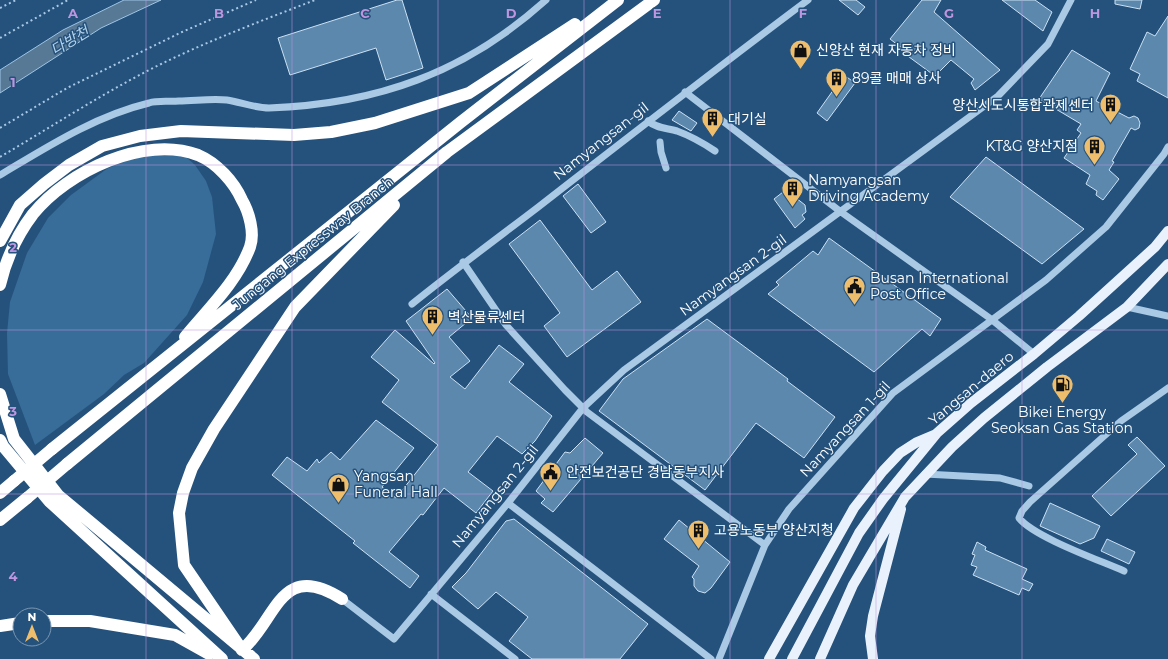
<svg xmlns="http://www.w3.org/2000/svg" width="1168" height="659" viewBox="0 0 1168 659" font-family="Montserrat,'Noto Sans KR',sans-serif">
  <rect width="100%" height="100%" fill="#25527c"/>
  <path fill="#386c99" d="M165 150 186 157 195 165 206 181 212 197 216 234 203 282 187 315 144 363 124 375 104 394 35 445 8 374 7 333 10 302 27 253 48 218 71 195 108 168 145 154Z"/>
  <path fill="#587996" stroke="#9dc5e5" d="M124 0H161L101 28 0 93V70L63 30Z"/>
  <path fill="#5d88ad" stroke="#cbe1f4" d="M397 0H402L423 68 386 80 376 48 290 75 278 38Z
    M839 0H856L865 7 858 15Z
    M922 0H941L934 12 1000 70 975 90 971 83 974 79 951 60 935 76 905 54 907 52 890 39Z
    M1002 0H1035L1052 12 1043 31Z
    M1115 0H1142L1140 9 1115 4Z
    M1168 16V98L1137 81 1140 74 1130 69 1147 32 1155 36Z
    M1072 50 1110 73 1096 101 1129 118 1134 116 1138 118 1140 123 1139 128 1135 130 1131 128 1112 161 1114 162 1109 170 1119 179 1103 200 1096 195 1097 191 1086 184 1090 175 1064 158 1081 133 1077 130 1081 124 1039 99Z
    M844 75 855 83 827 121 817 113Z
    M679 111 697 123 691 131 672 120Z
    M986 157 1084 229 1042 264 950 197Z
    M578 184 606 222 591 233 563 196Z
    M783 192 787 196 791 194 805 205 806 212 802 215 805 219 795 228 774 199Z
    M540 220 592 290 617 271 641 302 567 357 544 326 560 313 509 244Z
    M829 238 941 319 930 336 922 329 874 372 768 294 779 285 776 282 813 251 818 255Z
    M447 289 472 318 449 337 470 361 450 377 465 389 499 345 524 364 509 382 552 416 535 441 522 454 497 436 468 472 493 491 476 513 444 488 423 515 421 514 389 552 419 576 410 588 353 543 355 541 272 475 287 457 307 471 317 459 319 463 331 452 340 460 376 420 414 448 382 487 396 498 438 445 382 402 399 380 371 357 395 330 434 364 435 363 406 321Z
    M707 319 788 379 787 381 835 417 804 458 756 423 705 490 599 411 623 379Z
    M1137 437 1165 466 1111 516 1092 496 1137 454 1128 445Z
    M585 438 603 453 553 512 541 503 545 499 536 491 565 452 570 453Z
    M1050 503 1100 526 1094 538 1080 544 1040 526Z
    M514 519 648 624 620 659H532L509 641 528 617 496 592 478 609 452 587 466 573 506 521Z
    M679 520 730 562 711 588 705 593 698 591 694 586V579L692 577 699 566 664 539Z
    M1107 539 1135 552 1129 564 1101 551Z
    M977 542 986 547 985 550 1027 569 1022 579 1033 584 1029 591 1022 588 1019 595 973 575 977 567 971 565 975 555 972 554Z"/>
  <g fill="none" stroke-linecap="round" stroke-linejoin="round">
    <path stroke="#a9c9e5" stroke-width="2" stroke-dasharray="2 3" stroke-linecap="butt" d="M0 8 16 0
      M0 38 68 0
      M0 128 67 88 182 32 256 0
      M0 157C51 127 100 95 153 68 205 42 261 21 315 0"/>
    <path stroke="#a9c9e5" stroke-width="7" d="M685 92 841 212 991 319 1034 354
      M648 121C656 128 666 128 677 131 691 136 703 143 715 151
      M660 142 661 152 666 168
      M0 175C47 147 95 116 149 103 158 100 169 102 179 101 194 101 212 98 227 100 240 102 255 108 269 108 377 104 465 73 546 0
      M463 262 506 325 565 390 587 412 765 545
      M412 304C453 271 495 240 537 208 627 138 717 68 808 0
      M1127 307 1168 316
      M925 474 1000 478 1029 486
      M508 503 711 659
      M1124 571C1099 560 1034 537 1019 518L1022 511 1030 502 1121 421 1168 388
      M431 594 515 659
      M342 599 394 639 508 503 583 408 624 370 998 96 1048 44 1071 0
      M719 659 765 545 789 509 893 393 1046 280 1106 227 1164 154 1168 147"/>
    <path stroke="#e9f2fc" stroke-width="10" d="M769 659 854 508 883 471 900 453 917 442 936 434
      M792 659 859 533 883 499 937 433 971 403 1034 354 1079 316 1155 247 1168 231
      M820 659 853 585 905 497 952 447 984 418 1047 367 1127 307 1168 264
      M873 659 870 636 873 616 901 509"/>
    <path stroke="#fff" stroke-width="12" d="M0 241 20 205 44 184 69 165 102 146 140 136 181 131 294 135 331 132 375 123 469 93 575 24
      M0 285C6 259 17 235 33 214 68 171 144 135 198 155 217 163 234 182 242 200 249 212 255 233 250 247 237 282 208 309 185 337
      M0 394 14 439 58 495 254 659
      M0 440 3 446 49 501 222 659
      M52 449 461 122 618 0
      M67 464 447 152 654 0
      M0 493 14 481
      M0 520 27 498
      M342 599C280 559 277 620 242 650L184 565 179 513 183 493 192 468 214 429 295 307 394 205
      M44 621H90L175 635 209 654
      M0 626 20 623"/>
    <path stroke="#fff" stroke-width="12" d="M14 481 52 449
      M27 498 67 464"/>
  </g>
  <path fill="none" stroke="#bd96df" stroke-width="1" stroke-opacity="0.55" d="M146 0V659M292 0V659M438 0V659M584 0V659M730 0V659M876 0V659M1022 0V659M0 165H1168M0 330H1168M0 494H1168"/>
  <defs>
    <symbol id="shop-pin" viewBox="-11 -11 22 30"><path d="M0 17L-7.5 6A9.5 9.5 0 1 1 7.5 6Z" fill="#eebe6d" stroke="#25527c"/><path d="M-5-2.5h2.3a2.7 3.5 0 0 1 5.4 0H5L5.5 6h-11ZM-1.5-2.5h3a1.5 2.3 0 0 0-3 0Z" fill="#111"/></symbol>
    <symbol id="building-pin" viewBox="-11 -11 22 30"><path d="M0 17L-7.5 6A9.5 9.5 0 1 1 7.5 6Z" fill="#eebe6d" stroke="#25527c"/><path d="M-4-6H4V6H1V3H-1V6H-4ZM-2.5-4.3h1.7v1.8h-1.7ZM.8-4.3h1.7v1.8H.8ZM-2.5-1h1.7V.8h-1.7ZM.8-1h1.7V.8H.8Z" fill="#111"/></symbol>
    <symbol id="civic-pin" viewBox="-11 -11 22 30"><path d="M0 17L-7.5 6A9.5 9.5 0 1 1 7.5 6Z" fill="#eebe6d" stroke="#25527c"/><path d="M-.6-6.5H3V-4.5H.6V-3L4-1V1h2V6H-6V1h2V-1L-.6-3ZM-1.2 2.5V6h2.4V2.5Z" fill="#111"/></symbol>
    <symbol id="fuel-pin" viewBox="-11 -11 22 30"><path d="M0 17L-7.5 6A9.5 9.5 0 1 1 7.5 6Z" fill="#eebe6d" stroke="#25527c"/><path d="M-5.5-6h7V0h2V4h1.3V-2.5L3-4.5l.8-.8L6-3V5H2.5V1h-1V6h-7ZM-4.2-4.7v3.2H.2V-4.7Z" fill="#111"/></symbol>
  </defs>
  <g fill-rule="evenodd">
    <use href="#shop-pin" x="788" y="38" width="25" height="34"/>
    <use href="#building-pin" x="824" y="66" width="25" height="34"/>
    <use href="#building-pin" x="1098" y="92" width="25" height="34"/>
    <use href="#building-pin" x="700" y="106" width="25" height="34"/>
    <use href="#building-pin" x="1082" y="134" width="25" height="34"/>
    <use href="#building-pin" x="780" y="176" width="25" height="34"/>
    <use href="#civic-pin" x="842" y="274" width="25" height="34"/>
    <use href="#building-pin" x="420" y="304" width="25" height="34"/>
    <use href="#fuel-pin" x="1050" y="372" width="25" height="34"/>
    <use href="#civic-pin" x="538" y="460" width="25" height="34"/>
    <use href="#shop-pin" x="326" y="472" width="25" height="34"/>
    <use href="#building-pin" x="686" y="518" width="25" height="34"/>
  </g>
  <g text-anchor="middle" stroke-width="3" stroke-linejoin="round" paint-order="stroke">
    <g font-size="14" fill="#fff" stroke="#25527c" text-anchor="start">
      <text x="816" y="55">신양산 현재 자동차 정비</text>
      <text x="852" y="83">89콜 매매 상사</text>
      <text x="1094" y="110" text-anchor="end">양산시도시통합관제센터</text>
      <text x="728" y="124">대기실</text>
      <text x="1078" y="151" text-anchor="end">KT&amp;G 양산지점</text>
      <text x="808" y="185">Namyangsan<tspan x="808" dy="16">Driving Academy</tspan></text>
      <text x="870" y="283">Busan International<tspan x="870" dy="16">Post Office</tspan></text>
      <text x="448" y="322">벽산물류센터</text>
      <text x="1062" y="417" text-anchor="middle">Bikei Energy<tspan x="1062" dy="16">Seoksan Gas Station</tspan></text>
      <text x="566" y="477">안전보건공단 경남동부지사</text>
      <text x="354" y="481">Yangsan<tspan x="354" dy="16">Funeral Hall</tspan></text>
      <text x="714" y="535">고용노동부 양산지청</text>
    </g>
    <g font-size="14" fill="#fff" stroke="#25527c">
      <text transform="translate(601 141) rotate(-38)" y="5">Namyangsan-gil</text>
      <text transform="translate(313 243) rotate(-39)" y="5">Jungang Expressway Branch</text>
      <text transform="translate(733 275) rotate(-36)" y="5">Namyangsan 2-gil</text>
      <text transform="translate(971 388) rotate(-40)" y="5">Yangsan-daero</text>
      <text transform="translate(845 429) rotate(-47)" y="5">Namyangsan 1-gil</text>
      <text transform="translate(495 496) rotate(-51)" y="5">Namyangsan 2-gil</text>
    </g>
    <g font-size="15" font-style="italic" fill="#b4d3ec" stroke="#25527c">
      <text transform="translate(70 41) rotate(-31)" y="5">다방천</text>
    </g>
  </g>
  <g font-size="13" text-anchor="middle" font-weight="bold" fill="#bd96df" stroke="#25527c" stroke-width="3" stroke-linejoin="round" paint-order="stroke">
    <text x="73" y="18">A</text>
    <text x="219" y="18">B</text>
    <text x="365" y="18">C</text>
    <text x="511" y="18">D</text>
    <text x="657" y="18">E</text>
    <text x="803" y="18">F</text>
    <text x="949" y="18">G</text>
    <text x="1095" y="18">H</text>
    <text x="13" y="87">1</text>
    <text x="13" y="252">2</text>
    <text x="13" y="416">3</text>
    <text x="13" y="581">4</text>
  </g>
  <g transform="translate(32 627)"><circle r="19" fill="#25527c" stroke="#7c97b0"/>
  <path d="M0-3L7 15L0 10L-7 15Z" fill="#eebe6d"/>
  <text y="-6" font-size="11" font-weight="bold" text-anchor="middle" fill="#ffffff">N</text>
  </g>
</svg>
